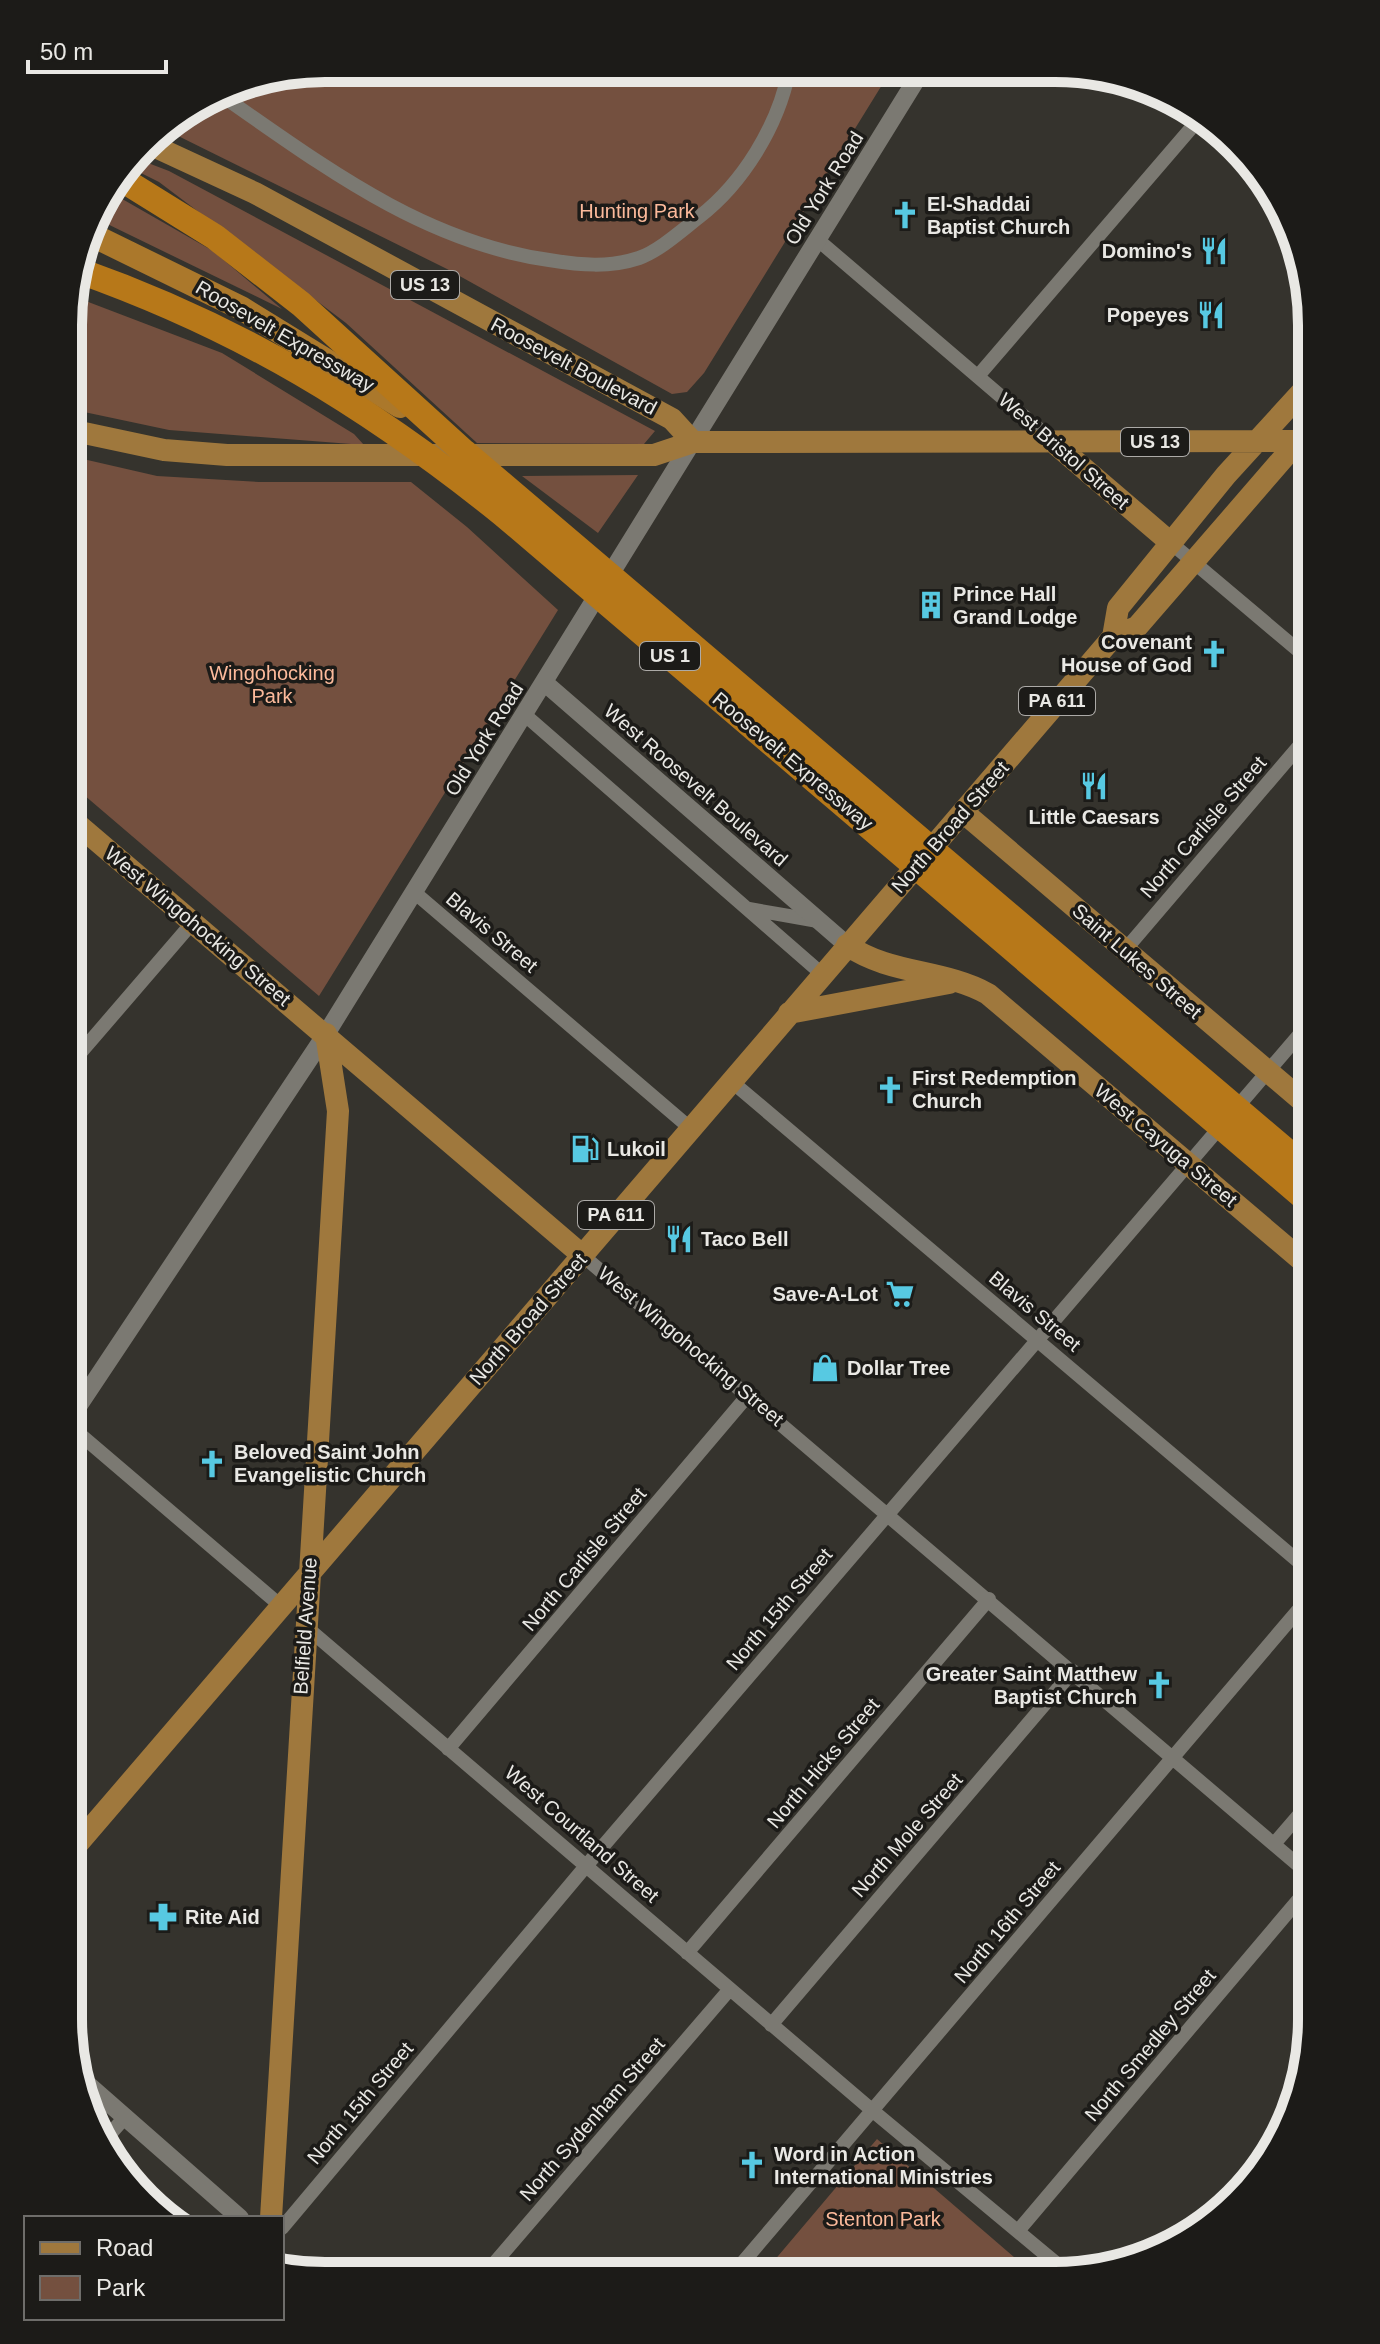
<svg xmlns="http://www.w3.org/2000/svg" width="1380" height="2344" viewBox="0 0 1380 2344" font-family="Helvetica,sans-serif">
  <rect width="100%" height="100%" fill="#35332d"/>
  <path fill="#74503f" d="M325 68 890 72 704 373 687 392 672 394 447 269 162 128 227 87Z
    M135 158 169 171 655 431 644 444 477 443 346 323 159 182 129 167Z
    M110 192 213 251 282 309 93 217Z
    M70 295 222 353 354 434 364 445 169 430 70 409Z
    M70 456 157 476 259 482H411L467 527 558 610 319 996 70 783Z
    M638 475 598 533 522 476Z
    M877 2139 1036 2276 762 2275Z"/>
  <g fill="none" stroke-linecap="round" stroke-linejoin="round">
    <path stroke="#7b7972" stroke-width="14" d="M218 93C322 165 422 242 549 260 580 265 609 268 639 258 659 251 681 231 699 217 743 183 778 126 789 71
      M818 240 1053 441
      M978 376 1199 119
      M1171 543 1312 662
      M525 715 822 974
      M414 892 690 1128
      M749 909 818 921
      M1125 950 1312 731
      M69 1066 193 922
      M731 1081 1312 1573
      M582 1255 1311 1876
      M69 1425 281 1606
      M305 1626 873 2111 1069 2274
      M448 1749 749 1394
      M1274 1844 1311 1801
      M687 1953 989 1599
      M771 2025 1073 1671
      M103 2142 126 2116
      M282 2228 586 1866 1312 1020
      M1018 2231 1311 1885
      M485 2274 730 1989
      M732 2275 1312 1594"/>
    <path stroke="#7b7972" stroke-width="18" d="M545 683 847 945
      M69 1420 326 1034 921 72
      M77 2075 240 2218"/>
    <path stroke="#9f783d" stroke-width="22" d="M147 143 255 193 672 419 693 442
      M70 430 164 450 227 455H654L693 442 1308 441
      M1053 442 1171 543
      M1113 637 1118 608 1226 475 1312 381
      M963 812 1312 1109
      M69 817 582 1255
      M847 945C890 975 943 969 988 994L1312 1269
      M789 1013 949 983
      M68 1855 1113 637 1137 627 1312 425
      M271 2218 338 1111 326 1034"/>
    <path stroke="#ab782b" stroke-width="24" d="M88 233 241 308 400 406"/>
    <path stroke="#b77819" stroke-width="26" d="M120 178 215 237 301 304 464 452 1312 1173
      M77 270C241 328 367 405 503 514L1312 1204"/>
  </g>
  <defs>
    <symbol id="church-bare" viewBox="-9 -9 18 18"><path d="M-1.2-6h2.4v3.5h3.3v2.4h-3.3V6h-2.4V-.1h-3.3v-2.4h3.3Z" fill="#57c9e2" stroke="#1c1b18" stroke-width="2.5" paint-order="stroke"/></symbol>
    <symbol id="restaurant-bare" viewBox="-9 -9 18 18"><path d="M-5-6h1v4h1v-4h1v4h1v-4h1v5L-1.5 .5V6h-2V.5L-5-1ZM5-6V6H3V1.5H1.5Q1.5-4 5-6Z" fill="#57c9e2" stroke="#1c1b18" stroke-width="2.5" paint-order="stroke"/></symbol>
    <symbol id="building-bare" viewBox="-9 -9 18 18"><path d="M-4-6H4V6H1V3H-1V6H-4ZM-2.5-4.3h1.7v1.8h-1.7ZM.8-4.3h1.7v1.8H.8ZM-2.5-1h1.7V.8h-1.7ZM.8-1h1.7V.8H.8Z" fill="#57c9e2" stroke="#1c1b18" stroke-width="2.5" paint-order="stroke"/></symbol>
    <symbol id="fuel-bare" viewBox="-9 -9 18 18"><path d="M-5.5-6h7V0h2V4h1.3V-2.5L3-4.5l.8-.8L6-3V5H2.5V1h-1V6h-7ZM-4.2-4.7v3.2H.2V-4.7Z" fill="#57c9e2" stroke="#1c1b18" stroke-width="2.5" paint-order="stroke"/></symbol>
    <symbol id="supermarket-bare" viewBox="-9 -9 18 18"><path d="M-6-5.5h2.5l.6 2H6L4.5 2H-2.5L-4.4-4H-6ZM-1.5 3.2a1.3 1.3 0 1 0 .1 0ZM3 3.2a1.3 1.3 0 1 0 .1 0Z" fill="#57c9e2" stroke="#1c1b18" stroke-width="2.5" paint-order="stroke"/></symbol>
    <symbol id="shop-bare" viewBox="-9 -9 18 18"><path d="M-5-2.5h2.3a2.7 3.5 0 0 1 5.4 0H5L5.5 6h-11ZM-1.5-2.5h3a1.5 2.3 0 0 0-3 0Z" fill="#57c9e2" stroke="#1c1b18" stroke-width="2.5" paint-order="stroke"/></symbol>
    <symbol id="pharmacy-bare" viewBox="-9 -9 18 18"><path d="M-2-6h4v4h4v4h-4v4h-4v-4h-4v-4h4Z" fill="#57c9e2" stroke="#1c1b18" stroke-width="2.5" paint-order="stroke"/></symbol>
  </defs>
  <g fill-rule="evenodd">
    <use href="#church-bare" x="885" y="195" width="40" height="40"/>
    <use href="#restaurant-bare" x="1194" y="231" width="40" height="40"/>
    <use href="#restaurant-bare" x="1191" y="295" width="40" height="40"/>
    <use href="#building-bare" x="911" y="585" width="40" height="40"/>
    <use href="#church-bare" x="1194" y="634" width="40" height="40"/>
    <use href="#restaurant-bare" x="1074" y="766" width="40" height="40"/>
    <use href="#church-bare" x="870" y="1070" width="40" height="40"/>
    <use href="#fuel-bare" x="565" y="1129" width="40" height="40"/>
    <use href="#restaurant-bare" x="659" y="1219" width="40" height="40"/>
    <use href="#supermarket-bare" x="880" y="1274" width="40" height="40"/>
    <use href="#shop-bare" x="805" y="1348" width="40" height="40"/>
    <use href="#church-bare" x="192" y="1444" width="40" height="40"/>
    <use href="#church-bare" x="1139" y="1665" width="40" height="40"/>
    <use href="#pharmacy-bare" x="143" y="1897" width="40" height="40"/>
    <use href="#church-bare" x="732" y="2145" width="40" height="40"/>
  </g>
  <g text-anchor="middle" stroke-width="7" stroke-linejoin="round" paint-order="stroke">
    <g fill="#1c1b18" stroke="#acaaa7" stroke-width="2">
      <rect x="391" y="271" width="68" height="28" rx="6"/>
      <rect x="1121" y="428" width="68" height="28" rx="6"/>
      <rect x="640" y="642" width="60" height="28" rx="6"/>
      <rect x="1019" y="687" width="76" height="28" rx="6"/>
      <rect x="578" y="1201" width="76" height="28" rx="6"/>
    </g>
    <g font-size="18" font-weight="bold" fill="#e9e8e4">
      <text x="425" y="291">US 13</text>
      <text x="1155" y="448">US 13</text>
      <text x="670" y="662">US 1</text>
      <text x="1057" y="707">PA 611</text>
      <text x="616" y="1221">PA 611</text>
    </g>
    <g font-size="20" fill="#e9e8e4" stroke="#1c1b18">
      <text transform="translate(824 188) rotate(-58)" y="7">Old York Road</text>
      <text transform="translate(285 336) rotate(30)" y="7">Roosevelt Expressway</text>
      <text transform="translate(574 366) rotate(28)" y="7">Roosevelt Boulevard</text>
      <text transform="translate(1064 451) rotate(41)" y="7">West Bristol Street</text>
      <text transform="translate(484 739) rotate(-58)" y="7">Old York Road</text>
      <text transform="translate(793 761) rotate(40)" y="7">Roosevelt Expressway</text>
      <text transform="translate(696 785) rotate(41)" y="7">West Roosevelt Boulevard</text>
      <text transform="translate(950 827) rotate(-49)" y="7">North Broad Street</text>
      <text transform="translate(1203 827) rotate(-49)" y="7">North Carlisle Street</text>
      <text transform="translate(198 926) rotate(40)" y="7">West Wingohocking Street</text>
      <text transform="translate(492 932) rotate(40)" y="7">Blavis Street</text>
      <text transform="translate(1137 961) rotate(41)" y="7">Saint Lukes Street</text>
      <text transform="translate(1166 1145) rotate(40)" y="7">West Cayuga Street</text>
      <text transform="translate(1035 1311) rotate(40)" y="7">Blavis Street</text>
      <text transform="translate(528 1319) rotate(-49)" y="7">North Broad Street</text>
      <text transform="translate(691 1346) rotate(40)" y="7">West Wingohocking Street</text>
      <text transform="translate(584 1559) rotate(-50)" y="7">North Carlisle Street</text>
      <text transform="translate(779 1609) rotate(-50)" y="7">North 15th Street</text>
      <text transform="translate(305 1626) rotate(-86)" y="7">Belfield Avenue</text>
      <text transform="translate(823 1763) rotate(-50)" y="7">North Hicks Street</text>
      <text transform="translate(582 1834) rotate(41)" y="7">West Courtland Street</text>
      <text transform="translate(907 1835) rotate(-49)" y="7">North Mole Street</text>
      <text transform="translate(1007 1922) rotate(-50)" y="7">North 16th Street</text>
      <text transform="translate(1150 2045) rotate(-50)" y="7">North Smedley Street</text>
      <text transform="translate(360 2103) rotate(-50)" y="7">North 15th Street</text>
      <text transform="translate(592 2119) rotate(-49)" y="7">North Sydenham Street</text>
    </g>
    <g font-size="20" font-weight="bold" fill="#e9e8e4" stroke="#1c1b18" text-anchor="start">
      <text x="927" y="211">El-Shaddai<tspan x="927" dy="23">Baptist Church</tspan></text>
      <text x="1192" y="258" text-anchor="end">Domino's</text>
      <text x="1189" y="322" text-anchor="end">Popeyes</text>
      <text x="953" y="601">Prince Hall<tspan x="953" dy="23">Grand Lodge</tspan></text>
      <text x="1192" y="649" text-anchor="end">Covenant<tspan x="1192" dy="23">House of God</tspan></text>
      <text x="1094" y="824" text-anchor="middle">Little Caesars</text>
      <text x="912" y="1085">First Redemption<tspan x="912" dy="23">Church</tspan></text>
      <text x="607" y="1156">Lukoil</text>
      <text x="701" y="1246">Taco Bell</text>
      <text x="878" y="1301" text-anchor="end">Save-A-Lot</text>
      <text x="847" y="1375">Dollar Tree</text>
      <text x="234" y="1459">Beloved Saint John<tspan x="234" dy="23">Evangelistic Church</tspan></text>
      <text x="1137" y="1681" text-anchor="end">Greater Saint Matthew<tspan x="1137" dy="23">Baptist Church</tspan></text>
      <text x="185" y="1924">Rite Aid</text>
      <text x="774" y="2161">Word in Action<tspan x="774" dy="23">International Ministries</tspan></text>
    </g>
    <g font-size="20" fill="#fcba9b" stroke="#1c1b18">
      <text x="637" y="218">Hunting Park</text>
      <text x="272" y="680">Wingohocking<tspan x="272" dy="23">Park</tspan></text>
      <text x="883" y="2226">Stenton Park</text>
    </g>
  </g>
  <path d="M0 0H1380V2344H0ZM325 82H1055A243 243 0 0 1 1298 325V2019A243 243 0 0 1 1055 2262H325A243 243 0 0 1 82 2019V325A243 243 0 0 1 325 82Z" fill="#1c1b18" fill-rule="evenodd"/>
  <path fill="none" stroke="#e9e8e4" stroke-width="10" d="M325 82H1055A243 243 0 0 1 1298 325V2019A243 243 0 0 1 1055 2262H325A243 243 0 0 1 82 2019V325A243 243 0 0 1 325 82Z"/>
  <rect x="24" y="2216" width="260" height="104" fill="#1c1b18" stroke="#6e6d6a" stroke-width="2"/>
  <rect x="40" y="2242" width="40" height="12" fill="#9f783d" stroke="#6e6d6a" stroke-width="2"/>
  <text x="96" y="2256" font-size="24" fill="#e9e8e4">Road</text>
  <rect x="40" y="2276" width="40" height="24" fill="#74503f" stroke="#6e6d6a" stroke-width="2"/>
  <text x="96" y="2296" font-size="24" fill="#e9e8e4">Park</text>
  <path d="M28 60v12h138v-12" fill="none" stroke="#e9e8e4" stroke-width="4"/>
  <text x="40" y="60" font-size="24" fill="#e9e8e4" stroke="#1c1b18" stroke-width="6" paint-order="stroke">50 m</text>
</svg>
